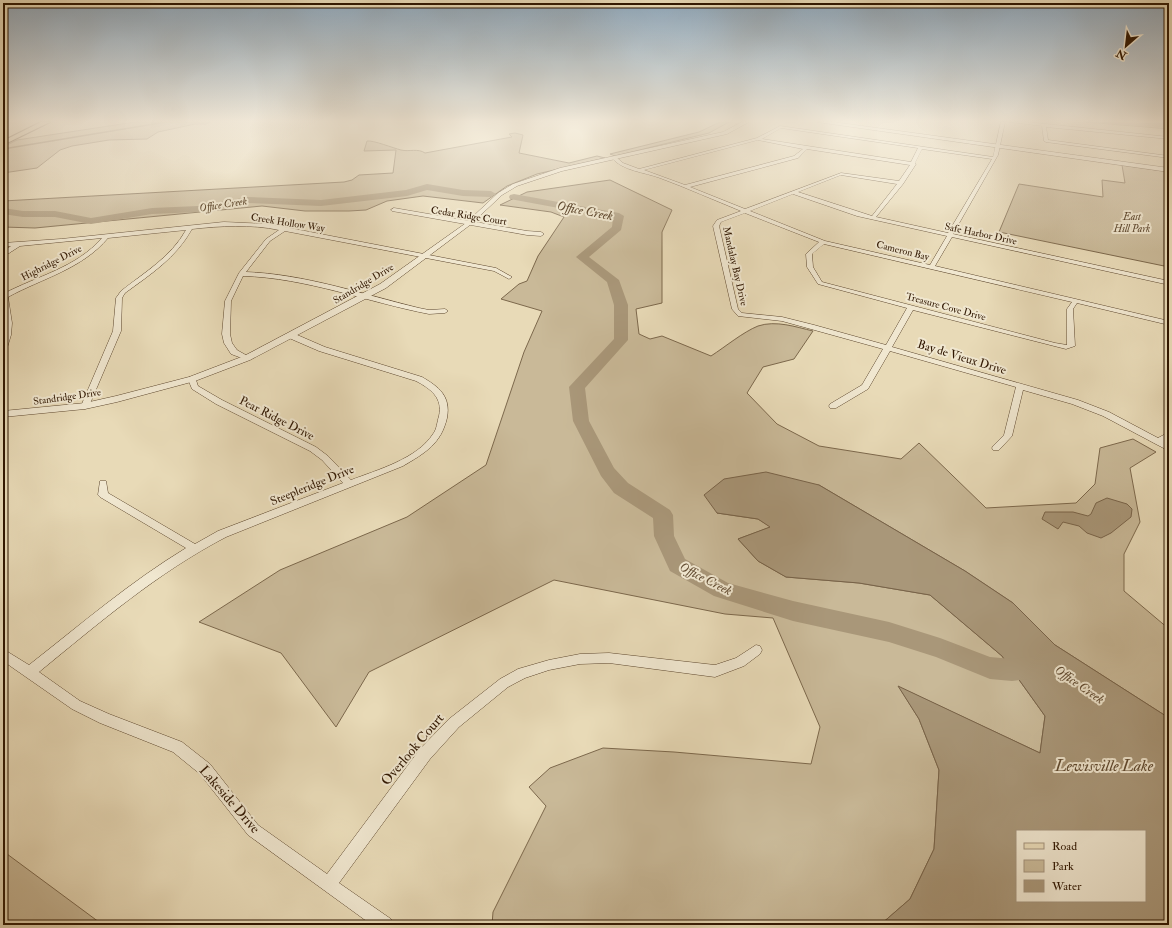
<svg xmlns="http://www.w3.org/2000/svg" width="1172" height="928" viewBox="0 0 1172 928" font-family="'IM FELL Double Pica',serif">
  <rect width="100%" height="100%" fill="#e8dab7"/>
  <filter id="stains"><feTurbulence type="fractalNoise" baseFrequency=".005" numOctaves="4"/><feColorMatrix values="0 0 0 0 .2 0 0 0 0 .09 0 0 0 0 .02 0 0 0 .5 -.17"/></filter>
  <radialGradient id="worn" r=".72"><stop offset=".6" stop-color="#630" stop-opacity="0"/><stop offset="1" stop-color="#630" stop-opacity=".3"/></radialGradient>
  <path fill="#c9b998" stroke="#7c684c" d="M135 122H210L206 124H195L158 132 147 139 109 140 72 146 60 150 37 168 3 173V147L17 140Z
    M720 122H729L709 133 615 156 610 154 699 132Z
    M1086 122 1169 124V129Z
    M515 133 523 135 519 153 569 163 597 156 605 158 537 174 507 186 483 203 423 196 387 201 366 210 349 211H305L262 206 35 228 3 227V201L344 182 352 180 359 175 393 173 396 150 364 151 367 141C373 140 393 148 401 150 409 152 418 148 425 153L512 137 509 134Z
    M1122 165 1169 172V267L999 232 1019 184 1103 197 1102 180 1125 183Z
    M610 180 672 210 662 232V303L636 309 639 334 650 339 662 336 711 356C725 347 743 332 758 326 776 320 796 327 813 331L794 359 763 367 747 393 777 424 819 446 901 459 919 443 986 508 1076 503 1095 484 1100 448 1133 439 1156 452 1130 468 1140 522 1124 554V591L1169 629V718L1055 645 1013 603 965 571 819 485 717 513 758 519 771 527 738 539 758 561 786 577 859 583 930 595 1002 656 1045 716 1040 753 899 687 919 719 939 770 934 849 910 899 880 925H492L493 912 546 806 529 787 550 768 603 748 674 752 811 764 820 727 773 618 725 614 554 580 369 672 336 727 281 653 199 622 280 570 407 517 486 465 524 352 542 311 501 299 519 284 527 281 538 256 564 217 551 212 500 205 527 192Z
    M3 851 103 925H3Z"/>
  <path fill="#a99779" stroke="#786349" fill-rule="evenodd" d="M766 472 819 485 965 571 1013 603 1055 645 1169 718V925H880L910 899 934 849 939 770 919 719 898 686 1040 753 1045 716 1002 656 930 595 859 583 786 577 758 561 738 539 770 527 758 519 717 513 704 495 724 479ZM1017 831H1145V901H1017Z
    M1107 498 1127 504 1132 509 1131 517 1111 533 1101 538 1087 533 1079 526 1063 522 1058 529 1042 519 1045 512H1073L1088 516 1091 514 1096 503Z"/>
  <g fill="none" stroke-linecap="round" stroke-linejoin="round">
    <path stroke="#786349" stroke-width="1.5" d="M3 149 166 122"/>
    <path fill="#a99779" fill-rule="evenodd" d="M1109 122 1169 124V128L1113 124Z
      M427 184 463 190 491 191 496 194 491 197 463 196 427 190 407 196 321 206 248 203 198 212 152 214 91 224 55 217H23L3 214V208L23 211H55L91 218 152 208 198 206 248 197 321 200 406 190Z
      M514 194 619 213 624 216 621 230 589 257 619 280 628 305V340L585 388 589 421 614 468 628 483 670 510 673 515 674 536 685 559 728 583 793 601 889 622 940 638 990 657 1012 659 1036 656 1045 659 1048 667 1045 675 1036 678 1012 681 990 679 936 657 889 642 793 621 714 596 670 571 654 536 653 518 614 493 601 476 573 421 569 387 614 339V305L607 282 576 257 612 227 613 218 510 199 509 197 510 195Z"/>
    <defs>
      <path id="minor" d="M1001 122H1005L998 155 953 234 1169 281V295L1166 293 1165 284 952 237 935 266 1169 321V325L1077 303 1073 309 1075 346 1066 349 913 310 892 347 1078 400 1109 412 1158 438 1169 432V439L1164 442 1169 444V451L1103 416 1072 404 1023 390 1012 436 999 450H993L992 448 993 446 1004 435 1016 387 890 351 868 389 836 408H830L829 406 830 404 862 385 883 349 782 321 738 316 732 309 713 226 717 220 741 211C714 200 687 188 660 178 644 172 623 171 612 158L616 157 623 163 639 169 757 138 780 126 993 157ZM781 128 918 148 911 162 762 139ZM758 140 803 149 794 156 685 185 644 170ZM807 149 910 165 899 181 841 173 745 209 690 187 798 158ZM922 149 992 159 948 233 876 217 903 184 916 164 915 163ZM841 175 897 184 872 216 798 192ZM793 194 857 216 947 236 930 265 825 241 750 211ZM745 213 819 242 806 254 807 267 818 284 907 308 886 345 814 325 782 317 742 313 738 309 719 226 721 222ZM824 244 1072 302 1067 309V345L1055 343 822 282 813 267 812 254Z
        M1009 122H1027L1169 137V139L1046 127 1048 140 1169 156V158L1046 142 1044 141 1042 126Z
        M394 208 527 231 541 232 544 234 541 236 527 235 392 211 391 210Z
        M224 222 269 224 496 268 512 277 509 279 494 271 285 231 270 241 246 272C304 274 362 294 419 308L429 310 445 309 448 311 445 313 429 314C367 302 307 278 243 276L231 301 230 334 232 343 237 350 251 358 247 360 231 354 224 343 222 334 225 301 239 273 266 239 279 230C251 224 221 226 192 229 176 258 151 274 125 293L122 298 121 331 89 406 85 409 81 406 113 331 116 298 121 291C145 272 171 257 186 230L108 238C82 269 43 278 8 297L12 323 11 335 7 348 3 350 5 323 3 294C37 276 76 268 102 238L20 246 3 257V252L11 246 3 247V243L61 239Z
        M289 334H295L325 347 422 377C439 387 451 396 447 418 441 444 425 453 403 466L226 537C157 573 99 623 39 672L80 701 109 714 182 742 210 764 258 825 327 874 420 749 449 719 500 679 518 669 549 660 580 654 609 653 715 665 736 658 756 645 760 646 762 650 760 654 744 666 715 677 609 663 580 664 549 670 525 678 508 687 459 727 430 759 339 883 391 919 393 925H372L248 835 200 774 173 752 100 723 72 709 3 661V649L29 665C80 625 130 582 186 548L100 497 98 495 100 481H106L108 493 195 544 218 531 343 483 322 460 310 451 216 404 192 389 188 379 189 377H195L198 386 222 400 316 447 328 456 351 480C377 470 417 459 433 434 437 429 437 422 439 416 443 398 431 389 416 381L319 351 289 338Z"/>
      <path id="tertiary" d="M742 122H749L727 134 562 171 517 186 502 195 470 225 386 288 250 360 195 381 117 402 85 409 3 417V411L85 403 116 396 189 377 244 356 380 284 466 223 498 193 513 184 560 168 723 132Z
        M833 122 1169 168V172L817 122Z"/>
      <path id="primary" d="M41 122H50L3 145V141Z"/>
    </defs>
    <use href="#minor" stroke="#5d472e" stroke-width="1"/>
    <use href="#tertiary" stroke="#5d472e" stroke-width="1"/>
    <use href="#primary" stroke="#2f1600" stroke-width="2"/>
    <use href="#minor" fill="#f0e7d0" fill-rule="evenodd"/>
    <use href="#tertiary" fill="#f0e7d0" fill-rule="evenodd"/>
    <use href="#primary" fill="#e8dab7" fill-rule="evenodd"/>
  </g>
  <linearGradient id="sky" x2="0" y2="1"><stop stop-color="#8fa8bc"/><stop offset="0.48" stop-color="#f5eedf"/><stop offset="1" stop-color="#f5eedf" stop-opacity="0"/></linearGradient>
  <rect width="1172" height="252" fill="url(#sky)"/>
  <g text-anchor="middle" stroke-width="4" stroke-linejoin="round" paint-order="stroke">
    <g font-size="10" fill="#2f1600" stroke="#f0e7d0">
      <text transform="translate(469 215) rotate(9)" y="4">Cedar Ridge Court</text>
      <text transform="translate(288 222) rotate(9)" y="4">Creek Hollow Way</text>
      <text transform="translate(981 233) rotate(12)" y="4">Safe Harbor Drive</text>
      <text transform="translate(903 250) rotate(14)" y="4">Cameron Bay</text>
      <text transform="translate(51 262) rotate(-27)" y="4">Highridge Drive</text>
      <text transform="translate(736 266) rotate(77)" y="4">Mandalay Bay Drive</text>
      <text transform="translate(363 283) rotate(-31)" y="4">Standridge Drive</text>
      <text transform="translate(946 306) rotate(15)" y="4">Treasure Cove Drive</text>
      <text transform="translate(67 396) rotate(-8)" y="4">Standridge Drive</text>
    </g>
    <g font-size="10" font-style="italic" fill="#5d472e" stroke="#f0e7d0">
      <text x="1132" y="220">East<tspan x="1132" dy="12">Hill Park</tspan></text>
    </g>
    <g font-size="11" font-style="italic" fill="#604a30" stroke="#f0e7d0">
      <text transform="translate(223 204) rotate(-9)" y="4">Office Creek</text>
    </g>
    <g font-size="12" fill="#2f1600" stroke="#f0e7d0">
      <text transform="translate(962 357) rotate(17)" y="4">Bay de Vieux Drive</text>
      <text transform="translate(277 418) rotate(27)" y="4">Pear Ridge Drive</text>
      <text transform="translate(312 485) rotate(-22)" y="4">Steepleridge Drive</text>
    </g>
    <g font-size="13" font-style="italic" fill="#604a30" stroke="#f0e7d0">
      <text transform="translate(585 210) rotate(11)" y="5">Office Creek</text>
      <text transform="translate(706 578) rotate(27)" y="5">Office Creek</text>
      <text transform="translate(1080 684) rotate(35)" y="5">Office Creek</text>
    </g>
    <g font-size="14" fill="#2f1600" stroke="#f0e7d0">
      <text transform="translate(412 749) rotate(-50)" y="5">Overlook Court</text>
      <text transform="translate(230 799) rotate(49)" y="5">Lakeside Drive</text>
    </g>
    <g font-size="16" font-style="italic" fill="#604a30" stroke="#f0e7d0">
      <text x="1104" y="771">Lewisville Lake</text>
    </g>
  </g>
  <rect width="1172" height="928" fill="none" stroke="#e8dab7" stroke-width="16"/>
  <rect x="4" y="4" width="1164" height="920" fill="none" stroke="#2f1600" stroke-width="2"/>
  <rect x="8" y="8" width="1156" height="912" fill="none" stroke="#2f1600"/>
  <rect x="1016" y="830" width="130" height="72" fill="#f0e7d0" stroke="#a3937d"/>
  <rect x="1024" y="843" width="20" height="6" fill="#e8dab7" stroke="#a3937d"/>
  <text x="1052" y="850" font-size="12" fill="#2f1600">Road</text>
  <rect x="1024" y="860" width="20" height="12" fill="#c9b998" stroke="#a3937d"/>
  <text x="1052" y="870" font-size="12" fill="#2f1600">Park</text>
  <rect x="1024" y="880" width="20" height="12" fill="#a99779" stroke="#a3937d"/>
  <text x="1052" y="890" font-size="12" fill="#2f1600">Water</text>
  <g transform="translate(1126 46) rotate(208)" stroke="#f0e7d0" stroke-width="3" paint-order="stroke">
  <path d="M0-3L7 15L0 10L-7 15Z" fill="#2f1600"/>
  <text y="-6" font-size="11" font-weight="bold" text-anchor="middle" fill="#2f1600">N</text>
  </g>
  <rect width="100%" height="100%" filter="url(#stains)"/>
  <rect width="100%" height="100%" fill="url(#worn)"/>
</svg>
